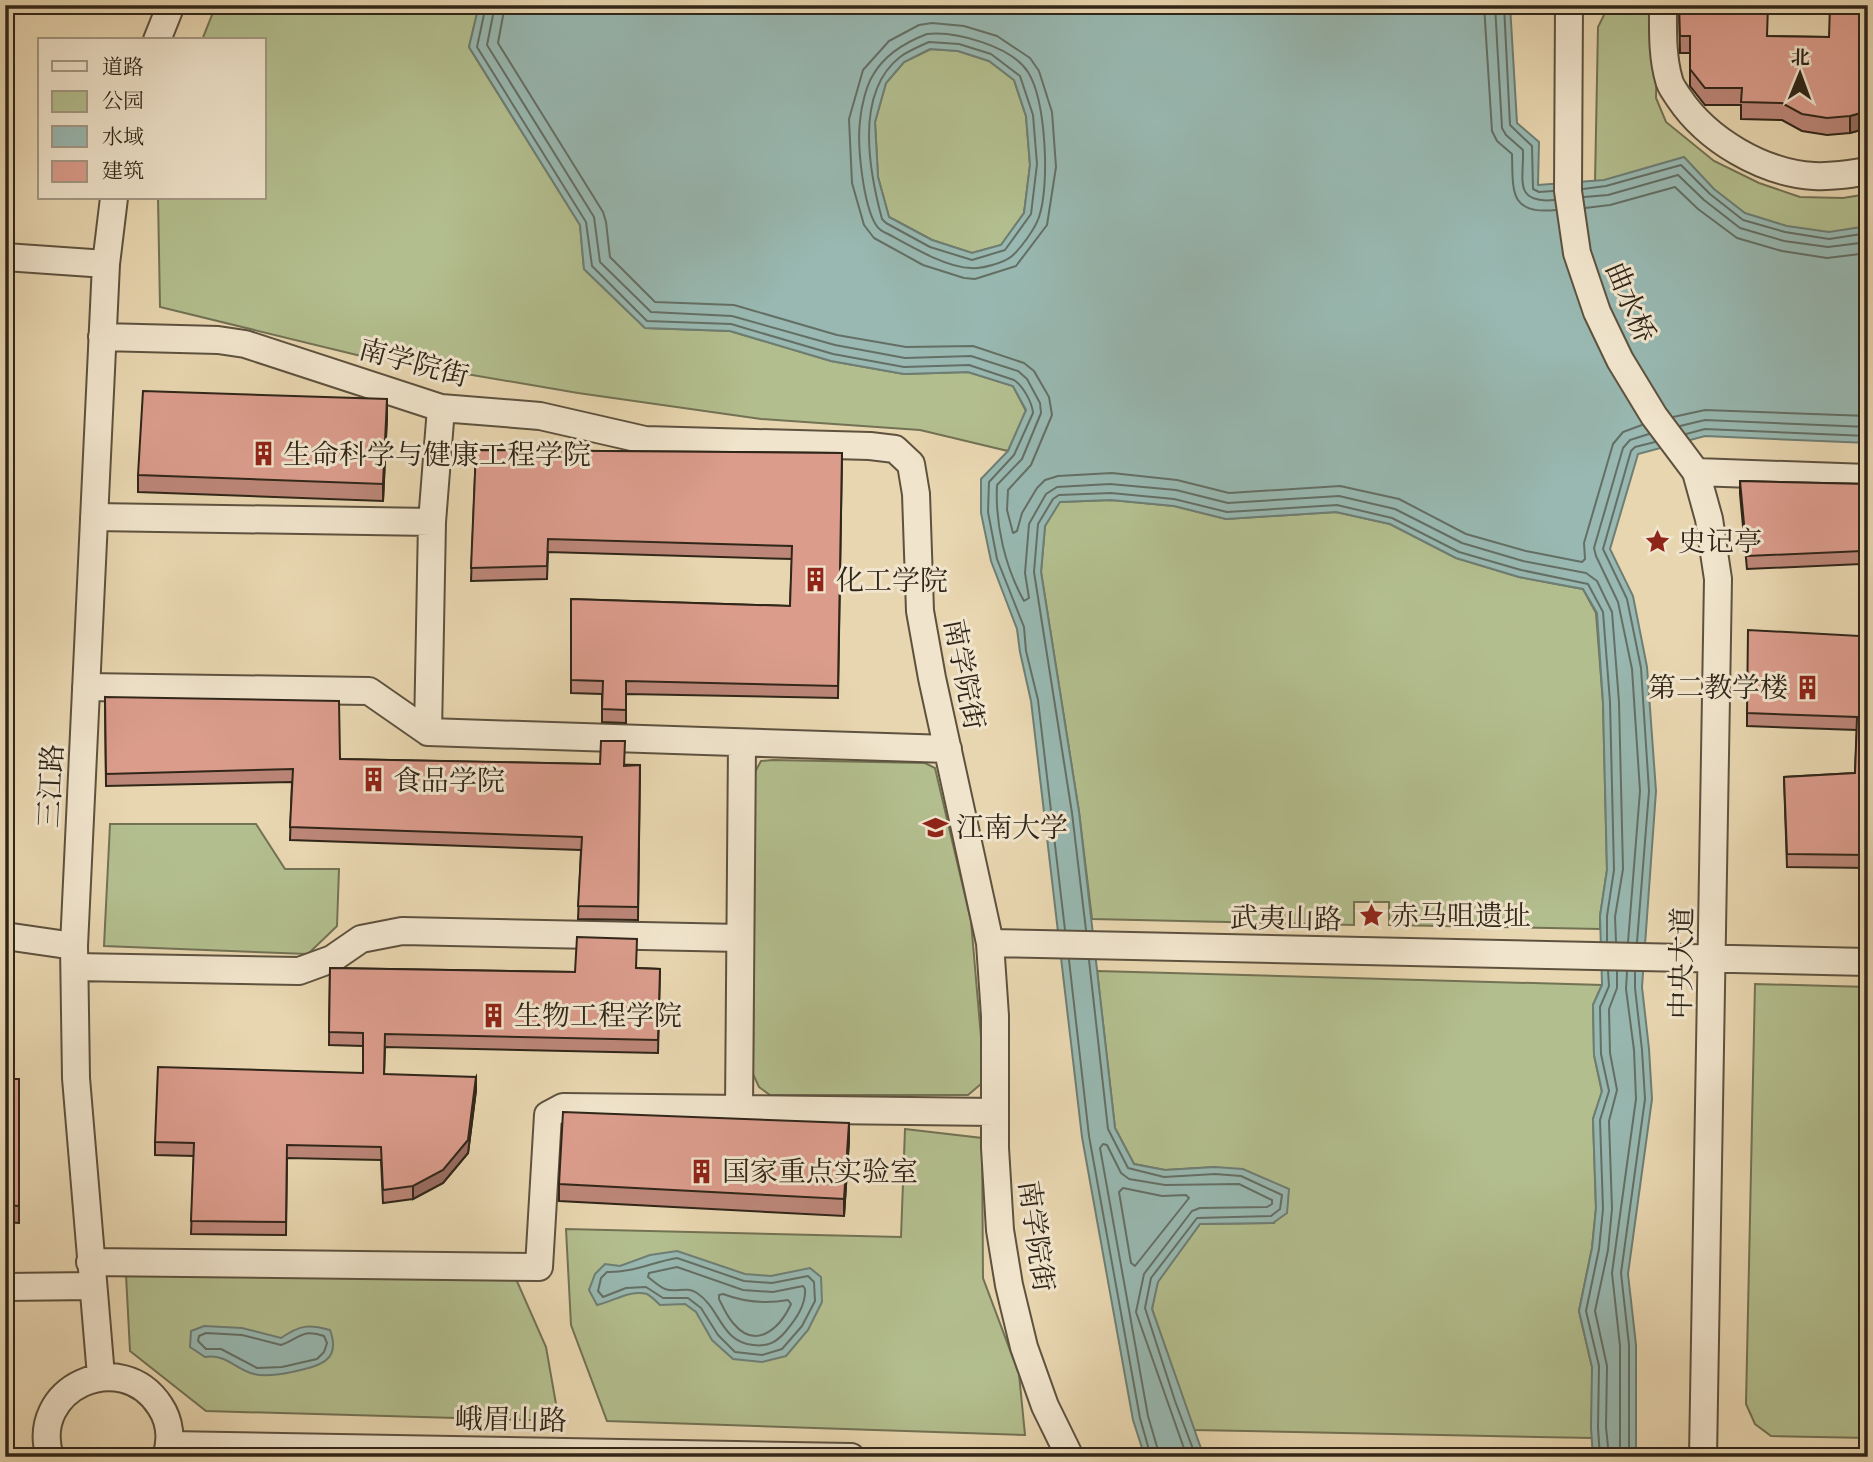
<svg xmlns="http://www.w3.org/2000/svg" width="1873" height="1462" viewBox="0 0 1873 1462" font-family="'EB Garamond','Noto Serif SC',serif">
  <rect width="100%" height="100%" fill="#e8d6b0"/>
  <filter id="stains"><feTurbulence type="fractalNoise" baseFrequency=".00286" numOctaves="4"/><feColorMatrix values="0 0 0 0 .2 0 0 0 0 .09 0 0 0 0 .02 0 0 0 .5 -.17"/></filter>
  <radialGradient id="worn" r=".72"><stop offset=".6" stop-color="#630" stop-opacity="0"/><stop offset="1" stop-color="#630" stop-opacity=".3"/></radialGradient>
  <path fill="#b3be8e" stroke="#727254" stroke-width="2" d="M216 5H479L469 47 580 225 584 269 645 328 730 331 831 361 904 374 968 372 1013 386 1026 411 1008 451 920 430 761 419 578 393 361 356 160 307 158 198H264V40H202Z
    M1607 9H1658L1656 98 1666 122 1714 161 1759 183 1800 197 1843 198 1868 194V229L1802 235 1595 183 1598 27Z
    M931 49 958 51 989 61 1014 80 1026 116 1030 165 1024 213 1001 245 972 253 932 240 889 217 878 177 875 122 886 83 904 62Z
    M1111 500 1174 506 1226 519 1336 512 1390 524 1456 558 1519 577 1583 589 1596 613 1603 703 1607 870 1600 916V929L1389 925V902H1354V925L1092 919 1079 812 1041 572 1045 526 1059 502Z
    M773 760 925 763 935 768 971 921 984 1072 981 1084 968 1095H770L759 1087 753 1074 755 772 761 761Z
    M110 824H256L285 869H339L337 926 308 954 104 946Z
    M1097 971 1602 985 1593 1005 1594 1055 1602 1092 1593 1119 1596 1208 1592 1248 1579 1311 1592 1367V1438L1194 1430 1152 1309 1157 1282 1200 1224 1273 1223 1215 1167 1165 1170 1134 1164 1115 1128Z
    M1755 984 1868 987V1438L1771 1436 1755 1424 1746 1404Z
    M905 1129 982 1138 983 1278 1019 1374 1025 1435 607 1421 571 1325 566 1229 901 1237Z
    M126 1275 516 1279 546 1347 559 1421 206 1411 130 1351Z"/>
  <path fill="#98b8b1" stroke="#6e7e74" stroke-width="2" fill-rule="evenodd" d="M479 5H1510L1517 123 1539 142 1538 185 1604 180 1684 157 1714 189 1745 213 1787 226 1829 232 1868 226V443L1705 436 1638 454 1610 549 1633 596 1647 667 1656 791 1642 987 1649 1049 1652 1099 1628 1274 1636 1345V1457H1593L1591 1428 1592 1367 1579 1311 1592 1248 1596 1208 1593 1119 1602 1091 1594 1055 1593 1005 1602 985 1600 916 1607 870 1603 703 1597 613 1583 589 1519 577 1456 558 1390 524 1336 512 1226 519 1174 506 1111 500 1060 502 1045 526 1041 572 1079 812 1115 1128 1134 1164 1165 1170 1215 1167 1243 1169 1289 1189 1287 1213 1273 1223 1200 1224 1158 1282 1152 1309 1204 1457H1145L1133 1420 1082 1137 1031 701 1020 652 1017 629 991 561 981 513V479L1008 451 1026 410 1013 386 968 372 904 374 831 361 730 331 645 328 584 269 580 225 469 47ZM930 49 958 51 989 61 1014 80 1026 116 1030 165 1024 213 1001 245 972 253 932 240 889 217 878 177 875 122 886 83 904 62Z
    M677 1251 745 1274 771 1276 810 1268 821 1277 822 1302 808 1330 786 1356 762 1362 733 1359 712 1340 696 1312 685 1304 660 1305C657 1302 651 1296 647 1294 631 1289 612 1302 597 1305L589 1290 595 1274 605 1264 620 1266 650 1255Z
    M204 1326 242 1328 281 1338C300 1325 308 1324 330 1330 342 1362 318 1366 292 1372 282 1374 265 1377 254 1374 234 1369 228 1354 205 1357L190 1347 191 1331Z"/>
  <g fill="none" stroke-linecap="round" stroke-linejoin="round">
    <path stroke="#646f65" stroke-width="2" d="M486 5 477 47 586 222 592 266 647 321 731 324 833 354 904 367 969 365 1014 380C1023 386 1032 402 1033 413L1014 455 989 482 988 512 997 559 1024 627 1026 651 1038 700 1065 930
      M495 5 487 45 594 217 600 262 651 312 732 316 835 345 905 358 971 356 1018 371 1027 379 1040 403 1041 413 1022 459 997 485C995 524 1005 567 1024 601L1029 598 1025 573 1029 524 1046 494 1057 487 1110 484 1176 490 1228 503 1339 496 1395 509 1462 543 1523 561 1586 573 1597 581 1612 612 1619 702 1623 869 1615 917 1616 942
      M505 5 498 43 603 212 606 222 610 257 655 302 734 305 837 335 906 347 973 346 1024 363 1034 371 1049 397 1052 415 1031 465 1008 490 1007 510 1013 533 1017 531 1022 513 1037 488 1045 480 1058 476 1112 473 1177 480 1229 493 1340 486 1399 499 1466 534 1526 551 1582 562 1585 559 1584 543 1613 444 1623 432 1642 425
      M1484 5 1492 131 1497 141 1512 154C1513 191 1509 215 1556 210
      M1495 5 1502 128 1506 135 1523 150C1524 179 1513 204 1554 200
      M1504 5 1510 125 1532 146 1533 189 1539 192 1553 191
      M932 23 964 26 997 36 1030 58 1039 71 1052 112 1056 167 1047 225 1016 266 975 279 964 278 923 265 874 238 864 225 852 183 849 119 863 70 889 41 919 25Z
      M927 34C956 31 1011 46 1028 72 1046 101 1050 185 1039 217 1035 229 1021 248 1012 256 1004 263 981 269 971 268 947 268 910 246 888 234 883 232 879 230 876 225 863 204 857 145 860 121 861 108 866 86 873 75 885 54 906 42 927 34Z
      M929 42 959 44 991 54 1020 76 1033 115 1037 164 1031 214 1005 250 972 260 930 247 886 223 882 219C869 171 854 93 900 57 908 51 920 46 929 42Z
      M1583 189 1606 186 1681 165 1710 194 1743 220 1785 232 1829 239 1868 233
      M1584 197 1608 195 1678 175 1704 200 1740 228 1784 241 1828 247 1868 242
      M1585 208 1610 205 1675 187 1698 209 1737 238 1782 251 1827 258 1868 253
      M1673 417 1705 410 1868 416
      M1680 426 1705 420 1868 427
      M1686 434 1705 429 1868 436
      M1086 930 1072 813 1034 572 1038 524 1053 499 1059 495 1111 493 1174 499 1227 512 1337 505 1392 518 1459 552 1521 570 1588 584 1603 612 1610 702 1614 870 1607 916V941
      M1628 942 1640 791 1632 669 1618 602 1596 556 1594 548 1623 448 1630 440 1649 434
      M1637 942 1649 791 1641 668 1627 599 1603 549 1631 451 1635 447 1655 442
      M1069 960 1089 1136 1140 1418 1151 1457
      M1089 960 1108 1129 1128 1168 1164 1177 1215 1174 1241 1176 1282 1195 1280 1209 1271 1216 1197 1218 1151 1278 1145 1308 1175 1401 1196 1457
      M1123 1188 1162 1196 1186 1195 1189 1198 1135 1266 1131 1263 1119 1192Z
      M677 1258 744 1281 772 1283 808 1276 814 1282 815 1301 802 1326 782 1349 762 1355 735 1352 718 1335 701 1308 688 1298H663L646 1287 626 1288 603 1297 598 1291 601 1278 607 1272C631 1273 653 1262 677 1258Z
      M677 1267 743 1290 773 1292 803 1286 805 1289C806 1305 796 1319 786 1331 777 1342 768 1347 753 1345 720 1341 721 1309 697 1293 686 1286 676 1293 665 1289 660 1287 652 1280 648 1277L649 1273Z
      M723 1294C744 1302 766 1304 788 1300L791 1304C780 1328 756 1351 733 1323 727 1316 723 1307 719 1299V1295Z
      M206 1333 242 1335 281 1345C299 1339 302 1328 324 1336L327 1343 324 1352 317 1359 282 1367 257 1368 221 1349H206L198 1341 199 1336Z
      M1160 1457 1148 1416 1100 1148 1103 1144 1107 1145 1121 1173 1129 1179 1165 1185 1239 1184 1272 1200V1204L1267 1207 1200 1208 1192 1211 1144 1274 1136 1312 1187 1457
      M1600 1457 1598 1428 1599 1366 1586 1311 1599 1249 1603 1209 1600 1120 1609 1091 1601 1054 1600 1007 1609 986 1608 971
      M1609 1457 1606 1427 1607 1366 1595 1311 1608 1250 1612 1209 1609 1121 1617 1090 1610 1053 1609 1009 1617 988V971
      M1620 1457V1346L1612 1273 1636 1099 1634 1050 1626 989 1627 972
      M1629 1457V1345L1621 1273 1645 1099 1642 1050 1635 988V972"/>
    <defs>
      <path id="minor" d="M1569 5 1568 191 1577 253 1597 312 1620 360 1654 416 1696 472 1709 519 1718 579 1703 1457
        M1663 5C1663 30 1662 56 1669 80 1670 86 1676 93 1679 98 1707 140 1763 173 1814 176 1833 177 1850 174 1868 171
        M157 40 171 5
        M5 257 106 264
        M102 337 218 340 245 344 441 408 540 416 645 440 870 446 895 449 911 464 916 494 920 611 932 678 990 943 995 1016V1148L1000 1230 1009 1285 1024 1347 1045 1406 1070 1457
        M1696 472 1868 478
        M94 517 432 522
        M86 687 369 691 428 732 948 749
        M428 732 432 522 441 408
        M5 936 74 946
        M990 943 1868 962
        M75 967 299 971 332 959 361 939 402 931 740 938
        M739 1109 742 743
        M90 1262 539 1267 548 1115 563 1107 995 1112
        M5 1287 92 1286
        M101 1376 76 1078 74 946 106 264 114 198
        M170 1445 851 1457
        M50 1457C28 1388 121 1346 160 1406 170 1421 172 1439 166 1457"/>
    </defs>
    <use href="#minor" stroke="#5e523f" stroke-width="30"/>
    <use href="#minor" stroke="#f0e4cc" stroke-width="26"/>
  </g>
  <path fill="#bc8678" stroke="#302619" stroke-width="2" d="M1679 5 1768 36 1829 37 1868 5V128L1850 133 1827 135 1802 131 1782 120 1741 119V105H1705L1690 86V53H1680Z
    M387 416 383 501 138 492V475Z
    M476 450 842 453 838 698 626 694V723L602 722V694L571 693V599L790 606 792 559 548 552 547 579 471 581Z
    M1740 481 1868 484V868L1787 867 1784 777 1855 773 1857 730 1747 726V713L1859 636 1861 564 1747 569 1740 494Z
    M105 697 340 759 640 765 638 920 578 919 581 850 290 840 292 782 106 786Z
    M330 968 575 972 637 968 660 969 658 1053 385 1047 384 1074 476 1090 468 1153 443 1183 413 1199 383 1203 381 1160 287 1158 286 1235 191 1234 194 1156 155 1155V1142L363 1073V1046L329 1045Z
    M5 1079H19V1223L5 1222Z
    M849 1140 844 1216 559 1201V1184Z"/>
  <path fill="#996d62" stroke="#302619" stroke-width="2" d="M1868 111V128L1850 133V116Z
    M387 399V416L383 501V484Z
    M476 1077V1090L468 1153 443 1183 413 1199V1186Z
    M849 1123V1140L844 1216V1199Z"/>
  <path fill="#db9c8c" stroke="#302619" stroke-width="2" d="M1679 5H1768L1767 36 1829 37 1830 5H1868V111L1850 116 1827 118 1802 114 1782 103 1741 102 1742 88H1705L1690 69V36H1680Z
    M143 391 387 399 383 484 138 475Z
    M476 450 842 453 838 686 626 681V710L602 709 603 681 571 680V599L790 606 792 546 548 539 547 566 471 568Z
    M1740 481 1868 484V855L1787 854 1784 777 1855 773 1857 717 1747 713 1748 630 1859 636 1862 551 1747 556Z
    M105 697 339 701 340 759 600 764 601 741H625L624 766 640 765 638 907 578 906 582 837 290 827 293 769 106 774Z
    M577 937 637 939 636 968 660 969 658 1040 385 1034 384 1074 476 1077 468 1140 443 1170 413 1186 383 1190 381 1147 287 1145 286 1222 191 1221 194 1143 155 1142 158 1067 363 1073V1033L329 1032 330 968 575 972Z
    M5 1079H19V1206L5 1205Z
    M563 1112 849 1123 844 1199 559 1184Z
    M5 1450 11 1451 16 1457H5Z"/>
  <defs>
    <symbol id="building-bare" viewBox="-9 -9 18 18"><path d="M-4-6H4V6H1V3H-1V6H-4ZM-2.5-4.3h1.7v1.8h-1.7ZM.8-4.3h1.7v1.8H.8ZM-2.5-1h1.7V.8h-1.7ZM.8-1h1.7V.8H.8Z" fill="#8f2418" stroke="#f0e4cc" stroke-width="2.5" paint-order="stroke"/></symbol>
    <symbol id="sight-bare" viewBox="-9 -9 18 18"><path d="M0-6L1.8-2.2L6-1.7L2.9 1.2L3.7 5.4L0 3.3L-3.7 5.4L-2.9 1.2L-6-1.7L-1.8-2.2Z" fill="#8f2418" stroke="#f0e4cc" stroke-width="2.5" paint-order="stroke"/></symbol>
    <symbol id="university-bare" viewBox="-9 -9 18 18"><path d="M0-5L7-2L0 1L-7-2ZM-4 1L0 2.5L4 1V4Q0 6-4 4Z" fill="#8f2418" stroke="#f0e4cc" stroke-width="2.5" paint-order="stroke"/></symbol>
  </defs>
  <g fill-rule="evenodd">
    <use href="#building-bare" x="246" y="436" width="35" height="35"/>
    <use href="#sight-bare" x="1640" y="524" width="35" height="35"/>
    <use href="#building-bare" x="798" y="562" width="35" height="35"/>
    <use href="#building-bare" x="1790" y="670" width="35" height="35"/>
    <use href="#building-bare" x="356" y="762" width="35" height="35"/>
    <use href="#university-bare" x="918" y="810" width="35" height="35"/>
    <use href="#sight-bare" x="1354" y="898" width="35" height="35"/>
    <use href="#building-bare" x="476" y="998" width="35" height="35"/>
    <use href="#building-bare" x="684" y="1154" width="35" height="35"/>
  </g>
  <g text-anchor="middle" stroke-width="6" stroke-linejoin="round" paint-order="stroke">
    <g font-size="28" fill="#302619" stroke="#f0e4cc">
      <text transform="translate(1631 302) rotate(67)" y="10">曲水桥</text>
      <text transform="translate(414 362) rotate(15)" y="10">南学院街</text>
      <text transform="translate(965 674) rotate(79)" y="10">南学院街</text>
      <text transform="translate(50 786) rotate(-87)" y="10">三江路</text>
      <text transform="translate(1286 918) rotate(1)" y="10">武夷山路</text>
      <text transform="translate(1681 963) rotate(-89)" y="10">中央大道</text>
      <text transform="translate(1037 1236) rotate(82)" y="10">南学院街</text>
      <text transform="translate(511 1419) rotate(1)" y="10">峨眉山路</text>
    </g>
    <g font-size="28" fill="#302619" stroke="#f0e4cc" text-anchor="start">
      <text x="283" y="464">生命科学与健康工程学院</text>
      <text x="1678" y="551">史记亭</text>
      <text x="836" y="590">化工学院</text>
      <text x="1788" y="697" text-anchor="end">第二教学楼</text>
      <text x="393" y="790">食品学院</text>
      <text x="956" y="837">江南大学</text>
      <text x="1391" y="925">赤马咀遗址</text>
      <text x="514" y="1025">生物工程学院</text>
      <text x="722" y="1181">国家重点实验室</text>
    </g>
  </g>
  <rect width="1873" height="1462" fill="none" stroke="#e8d6b0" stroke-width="28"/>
  <rect x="7" y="7" width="1859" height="1448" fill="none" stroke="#302619" stroke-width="3.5"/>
  <rect x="14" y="14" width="1845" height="1434" fill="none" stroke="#302619" stroke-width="2"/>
  <rect x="38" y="38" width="228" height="161" fill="#f0e4cc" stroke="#a39884" stroke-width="2"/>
  <rect x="52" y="61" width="35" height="10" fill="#f0e4cc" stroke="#a39884" stroke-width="2"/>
  <text x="102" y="74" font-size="21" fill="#302619">道路</text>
  <rect x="52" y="91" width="35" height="21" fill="#b3be8e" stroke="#a39884" stroke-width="2"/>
  <text x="102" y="108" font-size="21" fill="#302619">公园</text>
  <rect x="52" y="126" width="35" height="21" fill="#98b8b1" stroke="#a39884" stroke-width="2"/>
  <text x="102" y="144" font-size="21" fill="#302619">水域</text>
  <rect x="52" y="161" width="35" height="21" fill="#db9c8c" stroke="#a39884" stroke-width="2"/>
  <text x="102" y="178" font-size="21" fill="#302619">建筑</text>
  <g transform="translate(1800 74) rotate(1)" stroke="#f0e4cc" stroke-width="5" paint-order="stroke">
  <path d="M0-5L12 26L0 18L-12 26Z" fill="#302619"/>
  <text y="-10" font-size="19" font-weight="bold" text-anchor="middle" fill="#302619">北</text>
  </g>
  <rect width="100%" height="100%" filter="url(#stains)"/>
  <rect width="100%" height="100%" fill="url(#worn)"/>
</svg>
